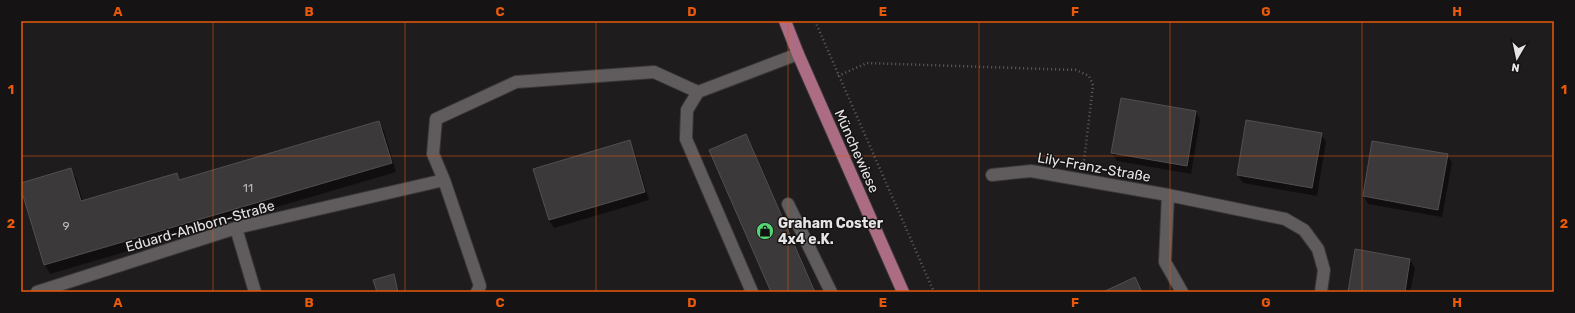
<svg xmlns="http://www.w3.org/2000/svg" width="1575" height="313" viewBox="0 0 1575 313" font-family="Rubik,sans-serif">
  <rect width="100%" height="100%" fill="#1f1c1d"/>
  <path fill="#0007" d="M1196 112 1200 120 1191 174 1117 161 1112 153Z
    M379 122 384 131 396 172 50 274 45 265 21 185 71 169 76 178 83 202 176 174 180 181Z
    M1321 134 1326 142 1317 196 1243 183 1238 175Z
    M746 135 751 144 816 292H772Z
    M630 142 634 150 649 200 554 228 549 220Z
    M1373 143 1447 155 1452 163 1442 217 1368 204 1364 196Z
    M1410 260 1415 268 1410 292H1349Z
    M393 276 400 292H378Z"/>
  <path fill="#3c393a" stroke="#534f50" d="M1121 98 1196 111 1187 166 1111 153Z
    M1246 120 1322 133 1312 188 1237 175Z
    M379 121 392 163 44 265 21 189V183L71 168 81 201 177 173 179 180Z
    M746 134 815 292H771L709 150Z
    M630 140 645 192 549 220 533 169Z
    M1372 141 1448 154 1438 210 1363 196Z
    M1355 249 1410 259 1405 292H1348Z
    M394 274 398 292H377L373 280Z
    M1135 277 1142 292H1103Z"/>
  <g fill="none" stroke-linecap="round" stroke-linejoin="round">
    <defs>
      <path id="minor" d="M992 175 1031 171 1168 195 1285 219 1304 230 1318 249 1324 270 1321 292
        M1168 195 1165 262 1182 292
        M788 204 831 292
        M236 228 255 292
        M37 292 236 228 444 180
        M477 292 480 286 444 180 433 154 436 119 516 82 654 72 698 92
        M752 292 686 139 687 110 698 92 798 54"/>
      <path id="major" d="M785 21 798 54 903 292"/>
    </defs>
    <use href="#minor" stroke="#3a3838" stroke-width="14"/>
    <use href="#major" stroke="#3a3838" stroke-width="14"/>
    <path stroke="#615e5f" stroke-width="2.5" stroke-dasharray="1 3" stroke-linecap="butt" d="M815 21 934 292
      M838 76 867 63 1076 70 1089 76 1093 85 1084 161"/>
    <use href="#minor" stroke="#605c5d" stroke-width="12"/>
    <use href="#major" stroke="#ac6c83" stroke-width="12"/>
  </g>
  <path fill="none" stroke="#e8590c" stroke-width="1" stroke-opacity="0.55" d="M213 21V292M405 21V292M596 21V292M788 21V292M979 21V292M1170 21V292M1362 21V292M21 156H1554"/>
  <defs>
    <symbol id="shop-disc" viewBox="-11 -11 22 22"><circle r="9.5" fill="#53d673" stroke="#161314"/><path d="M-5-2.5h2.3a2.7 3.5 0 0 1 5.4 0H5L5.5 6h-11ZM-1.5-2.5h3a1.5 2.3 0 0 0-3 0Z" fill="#111"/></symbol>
  </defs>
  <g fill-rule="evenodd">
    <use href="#shop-disc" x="755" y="221" width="20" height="20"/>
  </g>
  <g text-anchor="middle" stroke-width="3" stroke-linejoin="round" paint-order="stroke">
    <g font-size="12" fill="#bcb9ba">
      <text x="248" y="192">11</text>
      <text x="66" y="230">9</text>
    </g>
    <g font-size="14" fill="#e6e4e4" stroke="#161314">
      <text transform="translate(857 151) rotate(66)" y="5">Münchewiese</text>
      <text transform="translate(1094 167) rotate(10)" y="5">Lily-Franz-Straße</text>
      <text transform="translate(200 226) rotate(-16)" y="5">Eduard-Ahlborn-Straße</text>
    </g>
    <g font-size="14" font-weight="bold" fill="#e6e4e4" stroke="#161314" text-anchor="start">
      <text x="778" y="228">Graham Coster<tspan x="778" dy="16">4x4 e.K.</tspan></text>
    </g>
  </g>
  <rect width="1575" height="313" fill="none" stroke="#161314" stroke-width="44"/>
  <g transform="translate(1517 58) rotate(189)" stroke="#161314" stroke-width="3" paint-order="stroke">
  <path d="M0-3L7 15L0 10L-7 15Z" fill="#e6e4e4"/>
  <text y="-6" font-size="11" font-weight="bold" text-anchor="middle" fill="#e6e4e4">N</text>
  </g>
  <rect x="22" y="22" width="1531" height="269" fill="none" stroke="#e8590c" stroke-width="1.5"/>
  <g font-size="13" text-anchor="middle" font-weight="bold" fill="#e8590c">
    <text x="118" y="16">A</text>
    <text x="309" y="16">B</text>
    <text x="500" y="16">C</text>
    <text x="692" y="16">D</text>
    <text x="883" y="16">E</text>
    <text x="1075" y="16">F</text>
    <text x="1266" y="16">G</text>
    <text x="1457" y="16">H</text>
    <text x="11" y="94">1</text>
    <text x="1564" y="94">1</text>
    <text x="11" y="228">2</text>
    <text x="1564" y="228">2</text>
    <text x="118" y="307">A</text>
    <text x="309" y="307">B</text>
    <text x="500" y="307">C</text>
    <text x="692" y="307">D</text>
    <text x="883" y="307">E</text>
    <text x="1075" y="307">F</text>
    <text x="1266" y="307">G</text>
    <text x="1457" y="307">H</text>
  </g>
</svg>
